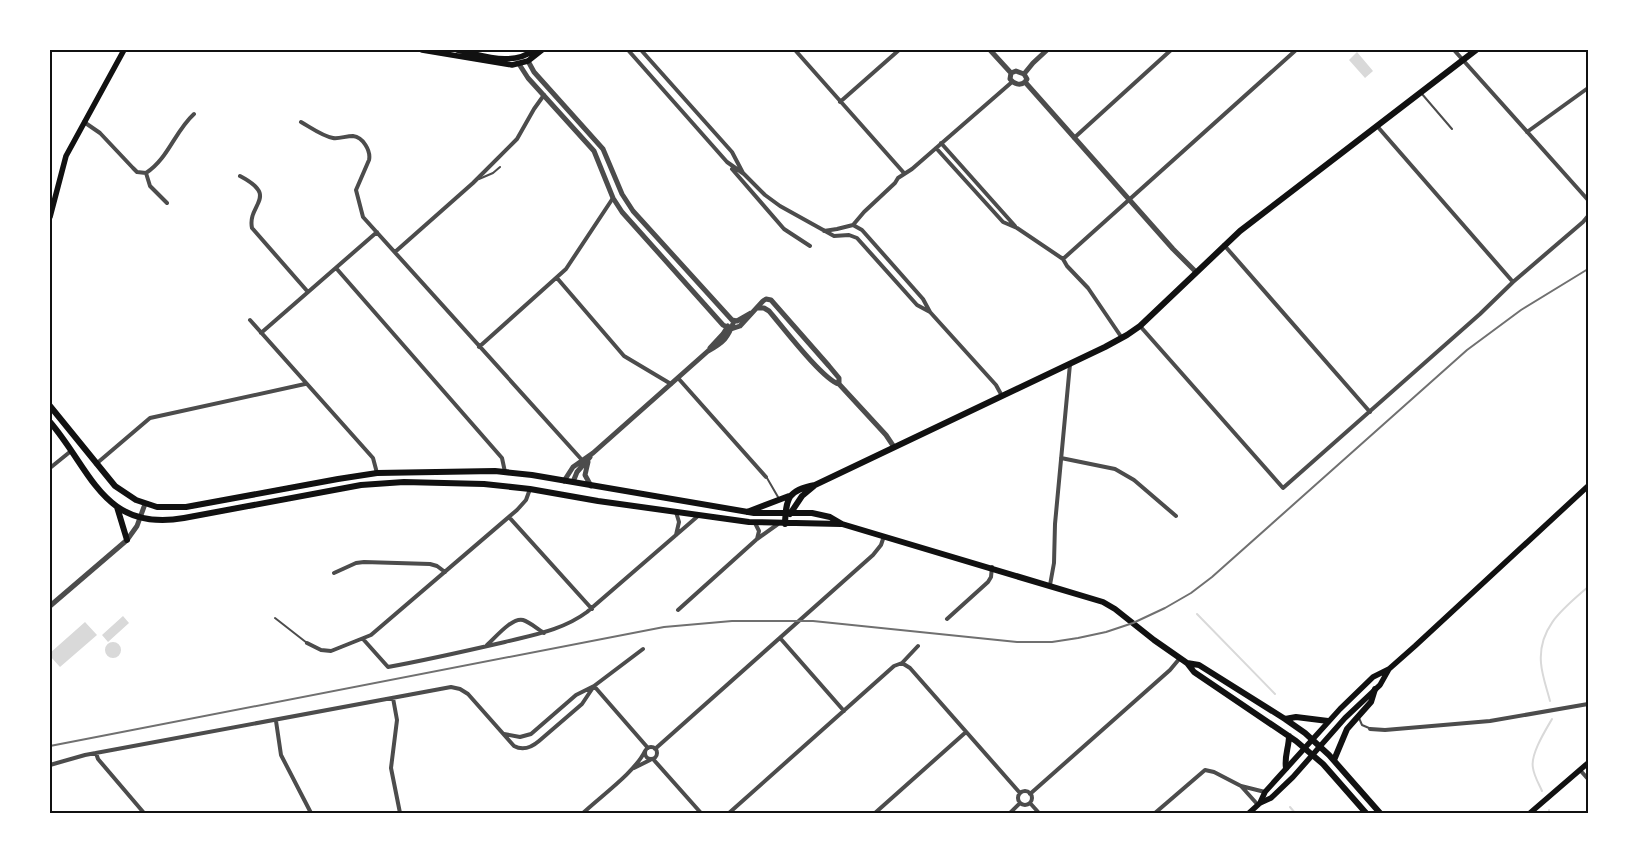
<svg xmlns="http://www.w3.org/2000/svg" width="1638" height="863" viewBox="0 0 1638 863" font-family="'Golos Text',sans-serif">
  <rect width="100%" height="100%" fill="#fff"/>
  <path fill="#d9d9d9" d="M1357 52 1373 71 1365 78 1349 60Z
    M123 616 129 623 108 642 102 635Z
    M85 622 97 635 60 667 50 656V653Z
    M105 650a8 8 0 1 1 16 0a8 8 0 1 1-16 0Z"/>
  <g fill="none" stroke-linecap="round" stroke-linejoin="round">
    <path stroke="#d9d9d9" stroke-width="2" d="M1197 614 1275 694
      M1550 701C1547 689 1542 676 1541 663 1538 627 1564 608 1588 587
      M1542 791C1539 784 1534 776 1533 768 1530 755 1545 731 1552 719
      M1290 807 1295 813
      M1549 810V813"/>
    <path stroke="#4c4c4c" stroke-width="2" d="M1422 94 1452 129
      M479 179 493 173 500 167
      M767 478 778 497
      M275 618 307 643
      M1359 718 1362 725 1369 728"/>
    <path stroke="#4c4c4c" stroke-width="4" d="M628 50 727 162 744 174 765 195 780 206 834 236 849 235 857 238 917 305 930 312
      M641 50 732 152 743 173
      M795 50 904 173
      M1454 50 1588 200
      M840 102 899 50
      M84 122 100 133 133 168 137 172 146 173
      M301 122C310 127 322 136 333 138 339 139 346 136 353 136 363 137 371 151 369 160L356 190 363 217 582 460
      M1377 126 1513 282
      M1527 132 1588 88
      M1074 138 1171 50
      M941 143 1015 226
      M936 148 1003 222 1017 228 1063 259 1067 266 1088 288 1122 338
      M732 169 784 229 810 246
      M146 173C168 159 175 131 194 114
      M146 173 150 186 167 203
      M240 176C280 197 247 204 252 228L308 292
      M853 225 862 230 923 299 930 312 996 385 1002 396
      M824 231 837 229 853 225 864 212 895 183 898 178 912 169 1012 82
      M1224 245 1370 412
      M395 252 473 183 517 139 534 109 544 95
      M1063 259 1296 50
      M336 268 502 458 505 472
      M557 278 624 356 671 384
      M250 320 373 458 377 473
      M1140 326 1283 488 1480 314 1513 282 1583 222 1588 216
      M261 333 377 232
      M479 347 566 269 613 198
      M678 378 766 477
      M1061 458 1115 469 1134 480 1176 516
      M96 464 150 418 305 384
      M50 468 71 451
      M676 512 679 522 676 535
      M509 517 592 609
      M755 523 759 531 757 539
      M334 573 356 563 364 562 430 564 437 566 445 572
      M1050 585 1054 563 1055 524 1070 364
      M678 610 757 539 778 524
      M947 619 988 582 991 577 992 567
      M780 638 844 711
      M363 639 388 667C427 660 466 651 505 642 533 635 563 630 587 612L698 516
      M307 643 321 650 331 651 371 635 517 510 526 500 530 489
      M487 645C495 638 512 617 523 620 530 622 537 629 544 633
      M902 663 910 668 1020 793
      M594 686 648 748
      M393 698 397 720 391 768 400 813
      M276 721 281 755 311 813
      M1370 729 1385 730 1490 721 1588 704
      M504 734 520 737 531 734 576 695 594 686 643 649
      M645 753a6 6 0 1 1 12 0a6 6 0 1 1-12 0Z
      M655 749 873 555 881 545 884 536
      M96 753 98 759 144 813
      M653 759 701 813
      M50 765 85 755 451 687 460 689 468 694 514 746C523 751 532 747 539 741L582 704 594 686
      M634 768 650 760
      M1580 770 1588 779
      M1241 786 1258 805
      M1018 798a7 7 0 1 1 14 0a7 7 0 1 1-14 0Z
      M1030 794 1170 670 1180 658
      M1030 803 1039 813
      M583 813C601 796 635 772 645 751
      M729 813 894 666 902 663 918 646
      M875 813 966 732
      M1010 813 1020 803
      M1155 813 1205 770 1214 772 1241 786 1265 792"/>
    <path stroke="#4c4c4c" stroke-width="5" d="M990 50 1011 73 1010 79C1014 84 1020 86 1025 82
      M528 61 534 72 603 149 622 194 633 211 732 320 737 321 751 313
      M519 64 528 78 594 151 613 198 622 212 723 325 731 329 740 326 763 301 766 299 771 300 829 366 839 378V384
      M1011 73 1016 71 1024 74
      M1024 74 1027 79 1025 82 1173 249 1196 272
      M1024 74 1033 63 1047 50
      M757 308H764L769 311C782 326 823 380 839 384L886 435 894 447
      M710 348 723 334 728 326
      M588 462 585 475 591 486
      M564 481 573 467 593 453 708 351C724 342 728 338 734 321
      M573 482 577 472 590 457
      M50 606 127 540 137 526 145 504"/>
    <path stroke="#111" stroke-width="5.5" d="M422 50 512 65 528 61 542 50
      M457 50C483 55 512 67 534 50
      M50 217 66 156 124 50
      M1260 803 1265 792 1340 709 1373 677 1389 669 1415 646 1588 486
      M1249 813 1260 803 1271 798 1293 777 1345 718 1380 685 1389 669
      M1530 813 1588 763"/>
    <path stroke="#111" stroke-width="6" d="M50 406 115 486 136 500 157 507H186L338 479 377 473 495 471 532 475 754 513H812L830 517 842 524 1103 602 1115 609 1154 640 1187 663 1194 672 1296 741 1323 764 1366 813
      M50 422C92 471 103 532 184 518L361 485 404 482 484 484 530 489 598 501 749 522 841 524
      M117 507 127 540
      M747 512 789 496
      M790 514 802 496 814 486
      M785 524C786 498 788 490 815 485L1105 347 1127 335 1140 326 1240 231 1476 50
      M1187 663 1199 665 1285 719 1305 733 1329 755 1380 813
      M1285 719 1296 717 1328 721
      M1334 760 1347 729 1371 702 1375 689
      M1286 768C1284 757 1289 747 1289 736"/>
    <path stroke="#707070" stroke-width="2" d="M50 746 664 627 732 621H813L1017 642H1052L1078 638 1106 632 1133 623 1165 608 1191 593 1212 577 1467 350 1521 310 1588 269"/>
  </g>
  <rect width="1638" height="863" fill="none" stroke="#ffffff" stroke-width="102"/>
  <rect x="51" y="51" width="1536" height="761" fill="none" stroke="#111" stroke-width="2"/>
</svg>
